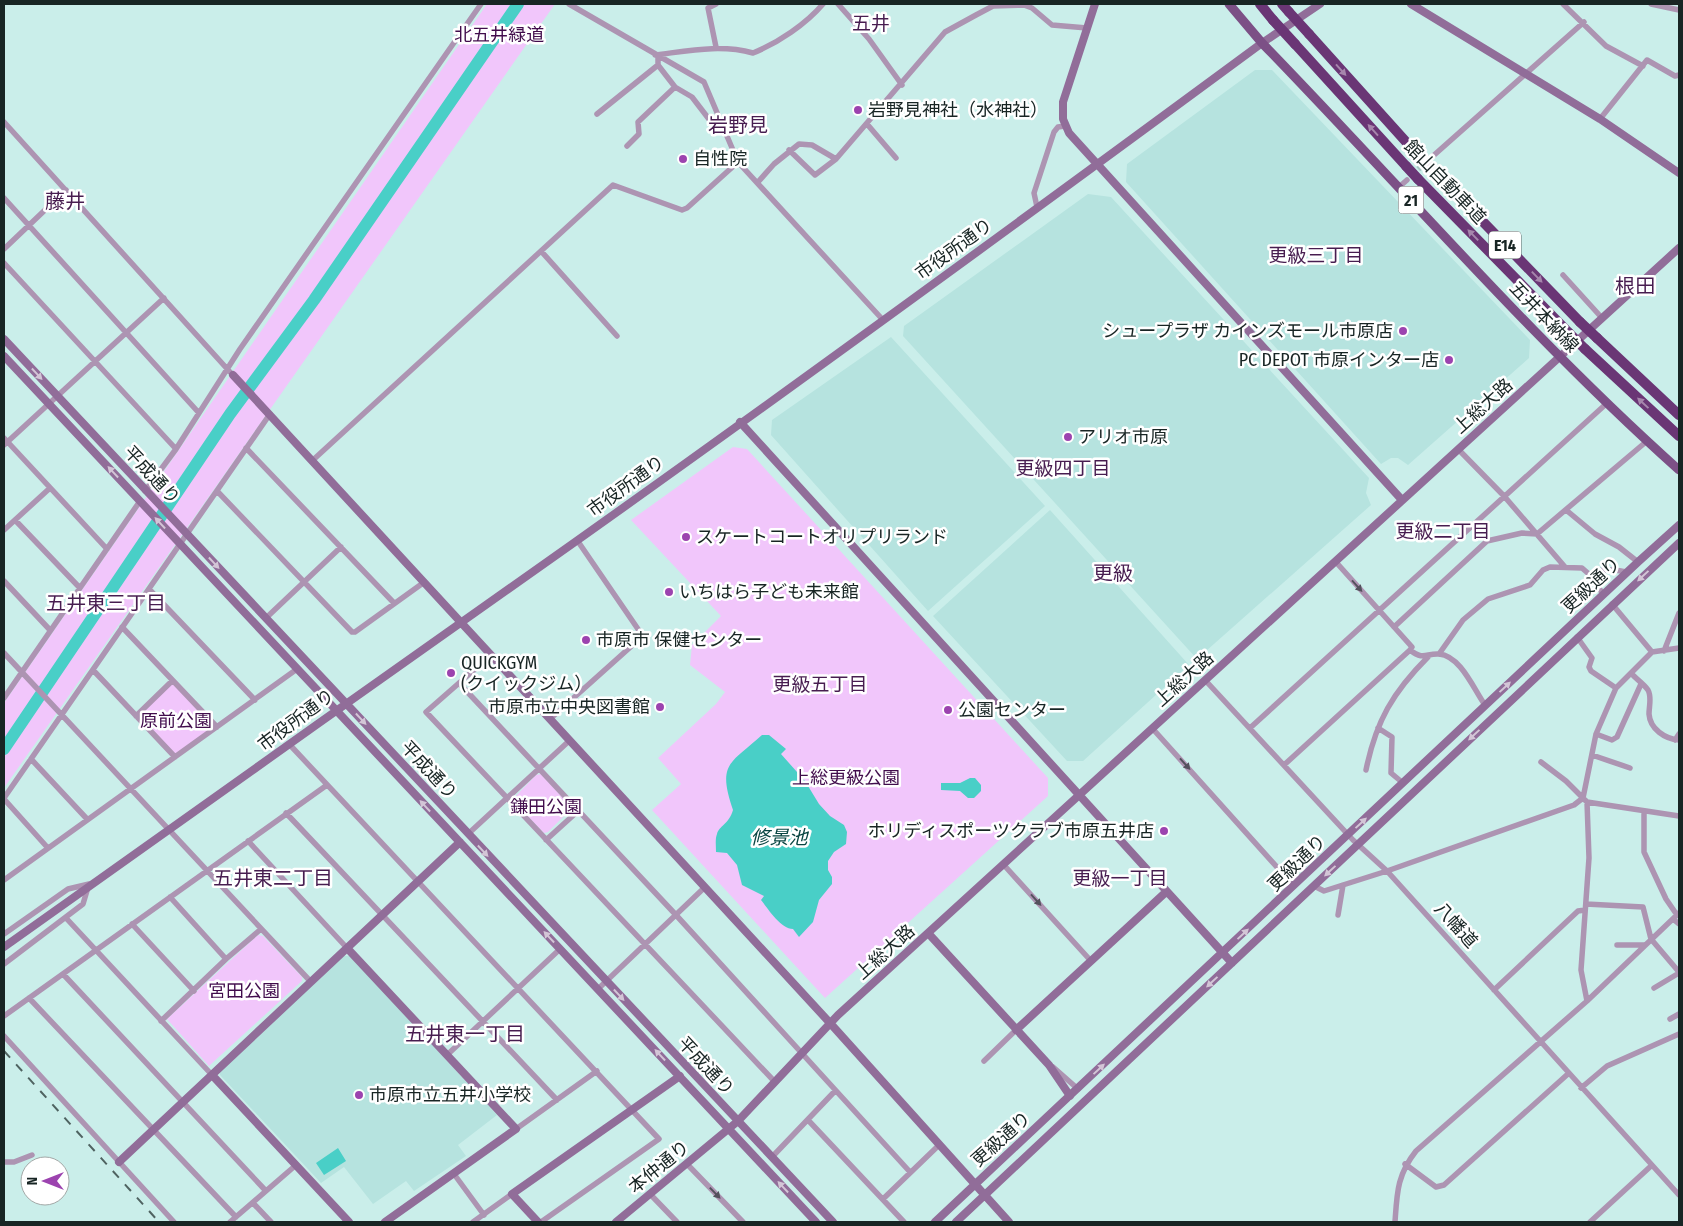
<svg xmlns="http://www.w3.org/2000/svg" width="1683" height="1226" viewBox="0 0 1683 1226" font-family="'Fira Sans Condensed','Noto Sans JP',sans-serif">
  <rect width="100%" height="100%" fill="#caeeea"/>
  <path fill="#b6e3df" d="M1255 70H1272L1530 340 1529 358 1408 465 1398 458H1391L1381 464 1126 182 1127 164Z
    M1088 194 1111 197 1369 478 1366 493 1371 505 1197 659 903 336 904 326Z
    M891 337 1045 506 928 611 771 435 772 420Z
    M1050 510 1189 665 1083 761H1067L933 616Z
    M342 956H350L497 1115 458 1145 466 1156 414 1191 406 1181 373 1204 344 1167 321 1183 220 1075V1071Z"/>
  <path fill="#f1c6fb" d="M487 4H555L4 788V703Z
    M733 447 747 449 1048 778V796L825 998 652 810 681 784 658 758 716 704 725 692 690 665 692 645 721 616 631 520Z
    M172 681 217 727 175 757 136 716Z
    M541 774 572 808 548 832 544 833 512 800 536 775Z
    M258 935 263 936 302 977V981L209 1066 167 1019Z"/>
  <path fill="#49cfc7" d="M762 735H769L786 749 781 754 805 781 819 804 830 816 844 825 847 832 846 844 834 852 828 861V870L832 877V884L819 900 813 922 799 937 793 929C781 929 768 909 761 900L764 896 742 885 737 865 727 853 716 852C716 846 715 839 717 834 719 826 729 824 733 810 717 763 730 764 762 735Z
    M970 778H975L981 785V791L974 798H968L960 791 941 790V783H960Z
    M338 1148 346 1161 324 1175 316 1163Z"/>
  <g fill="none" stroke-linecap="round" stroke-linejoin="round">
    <path stroke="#49cfc7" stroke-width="12" d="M4 749 230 414 314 300 518 4"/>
    <path stroke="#a6c6c2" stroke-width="5.5" stroke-dasharray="5.5 3" stroke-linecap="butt" d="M1412 175 1433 156"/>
    <path stroke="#ad94b2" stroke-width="5.5" d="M569 4 704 82 738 162 883 320
      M716 4 708 8 716 47
      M838 4 869 39 902 85
      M1563 4 1606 46 1643 66
      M1651 4 1679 10
      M655 55C688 51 720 44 753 53 778 43 806 24 823 4
      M658 56V65L675 87 692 97 715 127 725 133
      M597 114 658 65
      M1600 119 1647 60 1675 76 1679 75
      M4 122 230 372
      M867 124 896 158
      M627 146 639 134 638 122 675 87
      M789 150 815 175 836 159
      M1433 156 1584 22
      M758 182 774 164 799 144 812 145 836 159 945 32 976 15 993 6 1024 5 1032 8 1052 25 1087 28
      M1399 187 1407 180
      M4 198 199 413
      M1037 207 1034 193 1054 132 1058 127 1065 126
      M4 249 66 190
      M541 251 617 336
      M4 263 176 449
      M1563 275 1602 318
      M4 438 107 549
      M4 445 164 298
      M246 448 394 603
      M1458 449 1504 496 1565 567
      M313 460 613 185 682 210 687 208 738 162
      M145 491 176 449 240 349 481 4
      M217 491 352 632H355L423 583
      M1566 510 1595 534 1619 547 1638 562
      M15 520 79 587
      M4 530 50 488
      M1590 575C1601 567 1615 570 1627 572
      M4 581 50 630
      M149 589 255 700
      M1612 604 1652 652
      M266 618 341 547
      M122 627 217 727
      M1394 627 1487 541 1522 533 1537 534 1647 441
      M1577 637 1592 658 1589 667 1591 671 1616 688
      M1410 650C1424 661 1426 653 1439 654 1461 656 1474 690 1485 705
      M1664 651 1679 613
      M4 653 311 982
      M1439 654 1463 620 1488 599 1530 585 1543 570 1550 567 1582 568 1590 575 1603 594
      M491 655 426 712 774 1081
      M93 670 175 757
      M1631 673C1636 679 1644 684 1648 690 1652 697 1649 706 1649 714 1650 729 1665 739 1679 740
      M1205 680 1353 840 1387 871 1679 1195
      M459 683 676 915 910 1172
      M4 698 140 501
      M136 716 172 681
      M550 719 636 642 640 632 577 540
      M1152 728 1294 886
      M1250 728 1606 404
      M1378 728 1392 737 1391 773 1403 783
      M1596 734 1612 740 1617 737 1641 684
      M1675 740 1679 734
      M290 745 659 1139 541 1222
      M1592 755 1630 768
      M31 759 87 819
      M1541 762 1566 781 1587 802 1679 816
      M1284 765 1410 650 1412 647 1335 561
      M1366 770C1376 721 1393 692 1428 657
      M4 798 270 414
      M4 799 47 847
      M1644 811V852L1666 899 1677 915
      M286 813 557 1100
      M468 834 569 741
      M546 840 578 811
      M248 841 347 948
      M1003 864 1091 961
      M4 880 297 669
      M1314 886 1324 891 1387 871 1574 805 1583 798 1596 734 1616 688 1652 652 1679 648
      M170 897 226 959
      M1586 904 1643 907 1651 939 1679 972
      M1338 915 1343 885
      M66 918 212 1075
      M1673 919 1679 924
      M132 924 194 991
      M4 934 68 889 89 884 83 904 4 964
      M1617 945H1644
      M63 974 266 1191
      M1654 988 1679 973
      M598 989 704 888
      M1494 990 1578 911 1585 910
      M29 998 236 1217
      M1587 1001 1581 970 1589 858 1587 802
      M4 1016 327 785
      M1670 1019 1679 1014
      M161 1021 226 959 261 929
      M4 1036 174 1222
      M447 1055 560 949
      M984 1061 1016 1030
      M1053 1067 1078 1089
      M1581 1088 1607 1066 1679 1034
      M808 1120 904 1222
      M516 1129 597 1071
      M772 1157 835 1091
      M4 1162H14L32 1155
      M687 1164 743 1222
      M1405 1164 1436 1187 1444 1185 1569 1073
      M454 1174 484 1215
      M650 1194 677 1222
      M883 1199 938 1146
      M253 1203 271 1222
      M230 1222 296 1165
      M473 1222 512 1194
      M1395 1222C1397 1193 1397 1175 1416 1151L1587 1001 1679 913
      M1590 1222 1651 1166"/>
    <path stroke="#916d99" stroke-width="8" d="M1095 4 1063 102V119L1069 133 1402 500
      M1411 4 1600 119 1679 173
      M4 339 833 1222
      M4 356 816 1222
      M233 375 830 1023 1009 1222
      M740 422 1232 963
      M928 933 1049 1065 1070 1096
      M4 947C193 811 385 677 575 542 806 378 1034 211 1262 43L1320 4
      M347 948 516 1129 385 1222
      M1016 1030 1166 892
      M212 1075 349 1222
      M119 1162 460 842
      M538 1222 512 1194 680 1076
      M616 1222 738 1121 838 1015 1679 248
      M935 1222 1638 562 1679 525
      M956 1222 1679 543"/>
    <path stroke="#7c5086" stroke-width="9" d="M1229 4 1262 43C1401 186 1531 338 1679 470"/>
    <path stroke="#6a3675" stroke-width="10" d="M1260 4 1273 20
      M1282 4 1289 12
      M1309 34 1417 154
      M1295 44 1406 166
      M1430 167 1580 322
      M1418 179 1569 333
      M1597 338 1679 415
      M1585 349 1679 436"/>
    <path stroke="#4f6361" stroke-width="2" stroke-dasharray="9 9" stroke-linecap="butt" d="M4 1051 159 1222"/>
    <path stroke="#6a3675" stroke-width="10" d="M1289 12 1309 34
      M1273 20 1295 44
      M1417 154 1430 167
      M1406 166 1418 179
      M1580 322 1597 338
      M1569 333 1585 349"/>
  </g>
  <defs><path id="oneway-solid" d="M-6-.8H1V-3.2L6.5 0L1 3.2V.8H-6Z" transform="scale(1.25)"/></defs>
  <g fill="#a686ac">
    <use href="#oneway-solid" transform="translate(1341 70) rotate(48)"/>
    <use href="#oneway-solid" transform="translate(1373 130) rotate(-132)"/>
    <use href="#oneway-solid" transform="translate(1473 235) rotate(-134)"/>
    <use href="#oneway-solid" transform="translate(1537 277) rotate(46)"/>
    <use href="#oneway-solid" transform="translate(1643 403) rotate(-137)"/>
  </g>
  <g fill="#d3c5d6">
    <use href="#oneway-solid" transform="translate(37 374) rotate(47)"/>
    <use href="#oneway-solid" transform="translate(113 472) rotate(-133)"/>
    <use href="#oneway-solid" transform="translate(160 523) rotate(-133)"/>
    <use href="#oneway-solid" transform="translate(214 563) rotate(47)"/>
    <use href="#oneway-solid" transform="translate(1643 576) rotate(137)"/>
    <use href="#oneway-solid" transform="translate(1505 687) rotate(-43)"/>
    <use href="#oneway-solid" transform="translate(361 719) rotate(47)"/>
    <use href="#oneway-solid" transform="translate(1474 735) rotate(137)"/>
    <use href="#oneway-solid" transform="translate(425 806) rotate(-133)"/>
    <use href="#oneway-solid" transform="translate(1361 823) rotate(-43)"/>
    <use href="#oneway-solid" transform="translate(483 851) rotate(47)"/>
    <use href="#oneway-solid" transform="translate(1330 871) rotate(137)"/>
    <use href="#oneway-solid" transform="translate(1243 934) rotate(-43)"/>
    <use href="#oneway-solid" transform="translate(549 937) rotate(-133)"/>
    <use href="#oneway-solid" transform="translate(1212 982) rotate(137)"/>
    <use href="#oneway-solid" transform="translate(619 995) rotate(47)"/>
    <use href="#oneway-solid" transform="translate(660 1055) rotate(-133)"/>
    <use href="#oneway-solid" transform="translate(1099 1069) rotate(-43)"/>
    <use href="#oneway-solid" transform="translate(783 1187) rotate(-133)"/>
  </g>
  <g fill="#54515d">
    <use href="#oneway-solid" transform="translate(1357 586) rotate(48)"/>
    <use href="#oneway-solid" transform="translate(1185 764) rotate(48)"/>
    <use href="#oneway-solid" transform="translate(1036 900) rotate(48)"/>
    <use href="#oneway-solid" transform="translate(715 1193) rotate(46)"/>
  </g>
  <g fill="#9c43af" stroke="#fff" stroke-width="2">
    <circle cx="858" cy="110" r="5"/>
    <circle cx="683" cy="159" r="5"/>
    <circle cx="1403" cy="331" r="5"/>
    <circle cx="1449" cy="360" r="5"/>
    <circle cx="1068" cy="437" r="5"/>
    <circle cx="686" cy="537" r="5"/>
    <circle cx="669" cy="592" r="5"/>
    <circle cx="586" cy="640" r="5"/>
    <circle cx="451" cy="673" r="5"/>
    <circle cx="660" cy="707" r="5"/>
    <circle cx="948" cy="710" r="5"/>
    <circle cx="1164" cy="831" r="5"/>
    <circle cx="359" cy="1095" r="5"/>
  </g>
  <g text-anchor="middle" stroke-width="5" stroke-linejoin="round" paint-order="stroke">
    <g fill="#fff" stroke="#5d6666" stroke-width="1">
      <rect x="1398.5" y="186.5" width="25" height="27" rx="4"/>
      <rect x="1489" y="231.5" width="32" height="27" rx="4"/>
    </g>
    <g font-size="16" font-weight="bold" fill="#182524">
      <text x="1411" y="206">21</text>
      <text x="1505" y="251">E14</text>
    </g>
    <g font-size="18" fill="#410c4c" stroke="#fff">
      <text x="499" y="41">北五井緑道</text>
      <text x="176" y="727">原前公園</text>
      <text x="846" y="784">上総更級公園</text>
      <text x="546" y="813">鎌田公園</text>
      <text x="244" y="997">宮田公園</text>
    </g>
    <g font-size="18" fill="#182524" stroke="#fff" text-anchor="start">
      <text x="868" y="116">岩野見神社（水神社）</text>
      <text x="693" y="165">自性院</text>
      <text x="1393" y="337" text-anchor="end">シュープラザ カインズモール市原店</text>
      <text x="1439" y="366" text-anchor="end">PC DEPOT 市原インター店</text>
      <text x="1078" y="443">アリオ市原</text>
      <text x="696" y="543">スケートコートオリプリランド</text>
      <text x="679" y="598">いちはら子ども未来館</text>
      <text x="596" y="646">市原市 保健センター</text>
      <text x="461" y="669">QUICKGYM<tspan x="461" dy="21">(クイックジム）</tspan></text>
      <text x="650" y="713" text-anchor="end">市原市立中央図書館</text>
      <text x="958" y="716">公園センター</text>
      <text x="1154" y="837" text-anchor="end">ホリディスポーツクラブ市原五井店</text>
      <text x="369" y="1101">市原市立五井小学校</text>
    </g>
    <g font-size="18" fill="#182524" stroke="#fff">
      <text transform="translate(1445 182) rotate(46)" y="6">館山自動車道</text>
      <text transform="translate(954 249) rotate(-36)" y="6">市役所通り</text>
      <text transform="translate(1544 317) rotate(46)" y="6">五井本納線</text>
      <text transform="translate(1483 406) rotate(-42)" y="6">上総大路</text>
      <text transform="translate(152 475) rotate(47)" y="6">平成通り</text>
      <text transform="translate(626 486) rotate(-36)" y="6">市役所通り</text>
      <text transform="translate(1591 585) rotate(-43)" y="6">更級通り</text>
      <text transform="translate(1184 679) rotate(-42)" y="6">上総大路</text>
      <text transform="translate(296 720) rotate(-37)" y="6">市役所通り</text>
      <text transform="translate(429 770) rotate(47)" y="6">平成通り</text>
      <text transform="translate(1297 863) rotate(-44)" y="6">更級通り</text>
      <text transform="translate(1456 925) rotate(48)" y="6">八幡道</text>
      <text transform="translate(885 952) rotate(-42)" y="6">上総大路</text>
      <text transform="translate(706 1066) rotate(47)" y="6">平成通り</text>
      <text transform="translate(1001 1139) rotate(-42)" y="6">更級通り</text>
      <text transform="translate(659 1167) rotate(-39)" y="6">本仲通り</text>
    </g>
    <g font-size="19" fill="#471d50" stroke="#fff">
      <text x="871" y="30">五井</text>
      <text x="1316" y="262">更級三丁目</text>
      <text x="1063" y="475">更級四丁目</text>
      <text x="1443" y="538">更級二丁目</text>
      <text x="820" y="691">更級五丁目</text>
      <text x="1120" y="885">更級一丁目</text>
    </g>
    <g font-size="19" font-style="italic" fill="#084542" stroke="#fff">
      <text x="779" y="844">修景池</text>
    </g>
    <g font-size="20" fill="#471d50" stroke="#fff">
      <text x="738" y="132">岩野見</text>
      <text x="65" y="208">藤井</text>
      <text x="1635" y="293">根田</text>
      <text x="1113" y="580">更級</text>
      <text x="106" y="610">五井東三丁目</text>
      <text x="273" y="885">五井東二丁目</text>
      <text x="465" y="1041">五井東一丁目</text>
    </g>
  </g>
  <rect width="1683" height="1226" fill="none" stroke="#182524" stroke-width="10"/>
  <g transform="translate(45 1181) rotate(270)"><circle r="24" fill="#ffffff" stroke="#a3a8a7"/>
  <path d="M0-4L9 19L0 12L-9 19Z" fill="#9c43af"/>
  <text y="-8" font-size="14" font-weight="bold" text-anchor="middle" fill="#182524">N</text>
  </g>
</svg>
